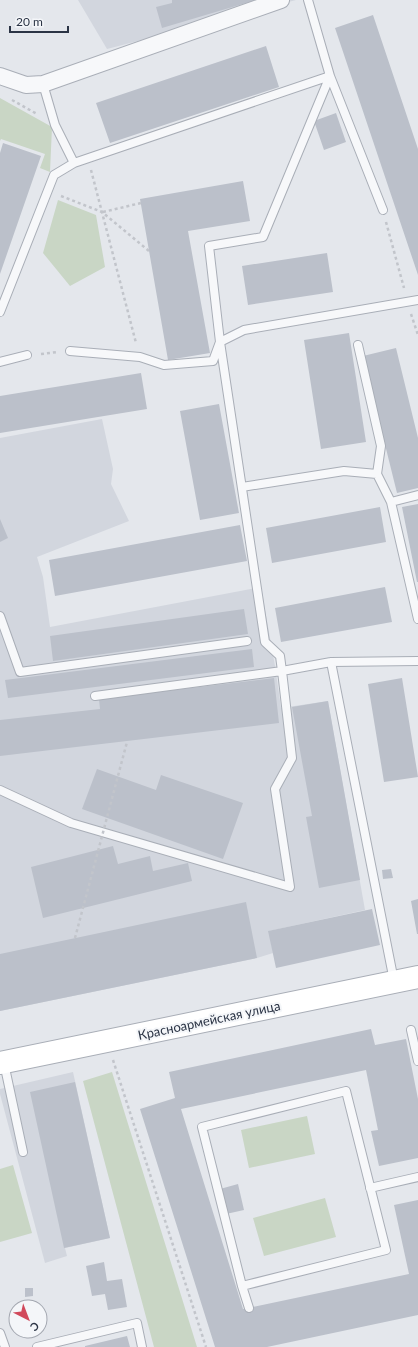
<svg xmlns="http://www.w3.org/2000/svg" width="418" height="1347" viewBox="0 0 418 1347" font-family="Lato,sans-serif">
  <rect width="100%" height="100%" fill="#e4e7ec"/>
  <path fill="#d2d6de" d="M78 0H296L107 49Z
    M102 419 113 469 111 484 129 521 37 557 43 577 50 627 261 587 275 666 281 708 328 701 365 910 269 931 273 953 257 958 0 1011V438Z
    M73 1072 110 1238 65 1248 67 1256 45 1263 0 1094V1089Z"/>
  <path fill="#c9d6c5" d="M0 98 52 127 50 172 40 168 45 154 1 139 0 141Z
    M58 200 96 215 105 267 70 286 43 253Z
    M112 1072 197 1347H154L83 1081Z
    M307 1116 315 1154 249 1168 241 1130Z
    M13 1165 32 1233 0 1242V1169Z
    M325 1198 336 1237 264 1256 253 1218Z"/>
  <path fill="#bbc0ca" d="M172 0H256L162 28 156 7 172 3Z
    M373 15 418 149V275L335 28Z
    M266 46 279 87 110 143 96 103Z
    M336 113 346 142 324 150 314 121Z
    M3 143 41 156 0 274V153Z
    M243 181 250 221 188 231 210 353 168 360 140 199Z
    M327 253 333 292 248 305 242 266Z
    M349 333 366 442 321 449 304 340Z
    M396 348 418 438V488L397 493 363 356Z
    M141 373 147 409 0 433V396Z
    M219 404 239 513 200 520 180 411Z
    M418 504V582H417L402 507Z
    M380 507 386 542 272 563 266 528Z
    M0 519 8 538 0 542Z
    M240 525 247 561 55 596 49 560Z
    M385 587 392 622 281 642 275 608Z
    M244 609 248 634 53 661 50 636Z
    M252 649 254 667 8 698 5 680Z
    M274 678 279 723 0 756V720L100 709 99 699Z
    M402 678 418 777 384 782 368 684Z
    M328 701 360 880 319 888 306 817 312 816 292 707Z
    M97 769 156 790 161 775 243 803 223 859 82 809Z
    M113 846 118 864 150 856 153 871 188 863 192 881 43 918 31 867Z
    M391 869 393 878 383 879 382 870Z
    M418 899V934H417L411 901Z
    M246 902 257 958 0 1011V954Z
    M372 909 380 945 276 968 268 931Z
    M371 1029 375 1045 406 1039 418 1099V1158L379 1166 371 1131 378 1130 366 1070 181 1109 243 1309 409 1274 394 1205 418 1200V1315L267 1347H215L140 1109 175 1098 169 1072Z
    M75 1082 110 1238 64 1248 30 1092Z
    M238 1184 244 1210 226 1214 220 1189Z
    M104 1262 107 1281 122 1279 127 1307 108 1310 105 1294 92 1296 86 1266Z
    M25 1288H33V1296L25 1297Z
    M127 1336 130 1347H85V1346Z"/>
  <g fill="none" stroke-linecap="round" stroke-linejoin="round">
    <defs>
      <path id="lane" d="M74 163 330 76 308 0
        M0 312 54 175 74 163 55 125 43 84
        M358 345 381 446 377 474
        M70 351 140 357 164 365 213 361 220 342 244 330 418 300
        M0 362 27 355
        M242 487 344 471 377 474 391 502 418 495
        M391 502 418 619
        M0 616 20 672 247 641
        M331 662 282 671 280 656 265 642 220 342 209 246 263 237 330 76 383 210
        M0 790 71 823 290 887 275 789 292 758 282 671 95 696
        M394 981 331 662 418 661
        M411 1030 418 1061
        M4 1063 23 1152
        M370 1188 418 1177
        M242 1286 386 1250 346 1091 202 1127 242 1286 249 1308
        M0 1333 5 1347
        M37 1347 137 1323 142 1347"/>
      <path id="street" d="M0 76 26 85 43 84 281 0"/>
      <path id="secondary" d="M0 1063 418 977"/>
    </defs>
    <use href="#lane" stroke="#a9aeb7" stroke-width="10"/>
    <use href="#street" stroke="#a9aeb7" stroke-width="18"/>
    <use href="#secondary" stroke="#a9aeb7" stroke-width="24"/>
    <path stroke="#c2c5cb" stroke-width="2.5" stroke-dasharray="3 3" stroke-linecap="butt" d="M12 100 37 114
      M91 170 136 343
      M61 196 102 212 149 251
      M103 212 141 203
      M386 222 404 288
      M411 314 418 335
      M41 354 58 352
      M113 1060 206 1347"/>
    <use href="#lane" stroke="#f7f8fa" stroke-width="8"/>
    <use href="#street" stroke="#f7f8fa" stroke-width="16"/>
    <use href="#secondary" stroke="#fff" stroke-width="22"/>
    <path stroke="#c2c5cb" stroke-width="2.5" stroke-dasharray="3 3" stroke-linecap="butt" d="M75 938 127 742"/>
  </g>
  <g text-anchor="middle" stroke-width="4" stroke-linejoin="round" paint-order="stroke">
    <g font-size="13" fill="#2b3445" stroke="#f4f6f9">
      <text transform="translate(209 1020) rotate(-12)" y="5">Красноармейская улица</text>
    </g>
  </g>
  <g transform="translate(28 1319) rotate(138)"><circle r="19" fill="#f4f6f9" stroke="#a4a8b1"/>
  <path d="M0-3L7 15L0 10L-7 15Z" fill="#d1495b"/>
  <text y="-6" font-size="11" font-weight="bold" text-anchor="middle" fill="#2b3445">С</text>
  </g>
  <path d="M10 26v6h58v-6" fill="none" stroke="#2b3445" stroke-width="2"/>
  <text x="16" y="26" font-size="12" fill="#2b3445" stroke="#f4f6f9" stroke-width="3" paint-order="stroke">20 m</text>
</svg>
